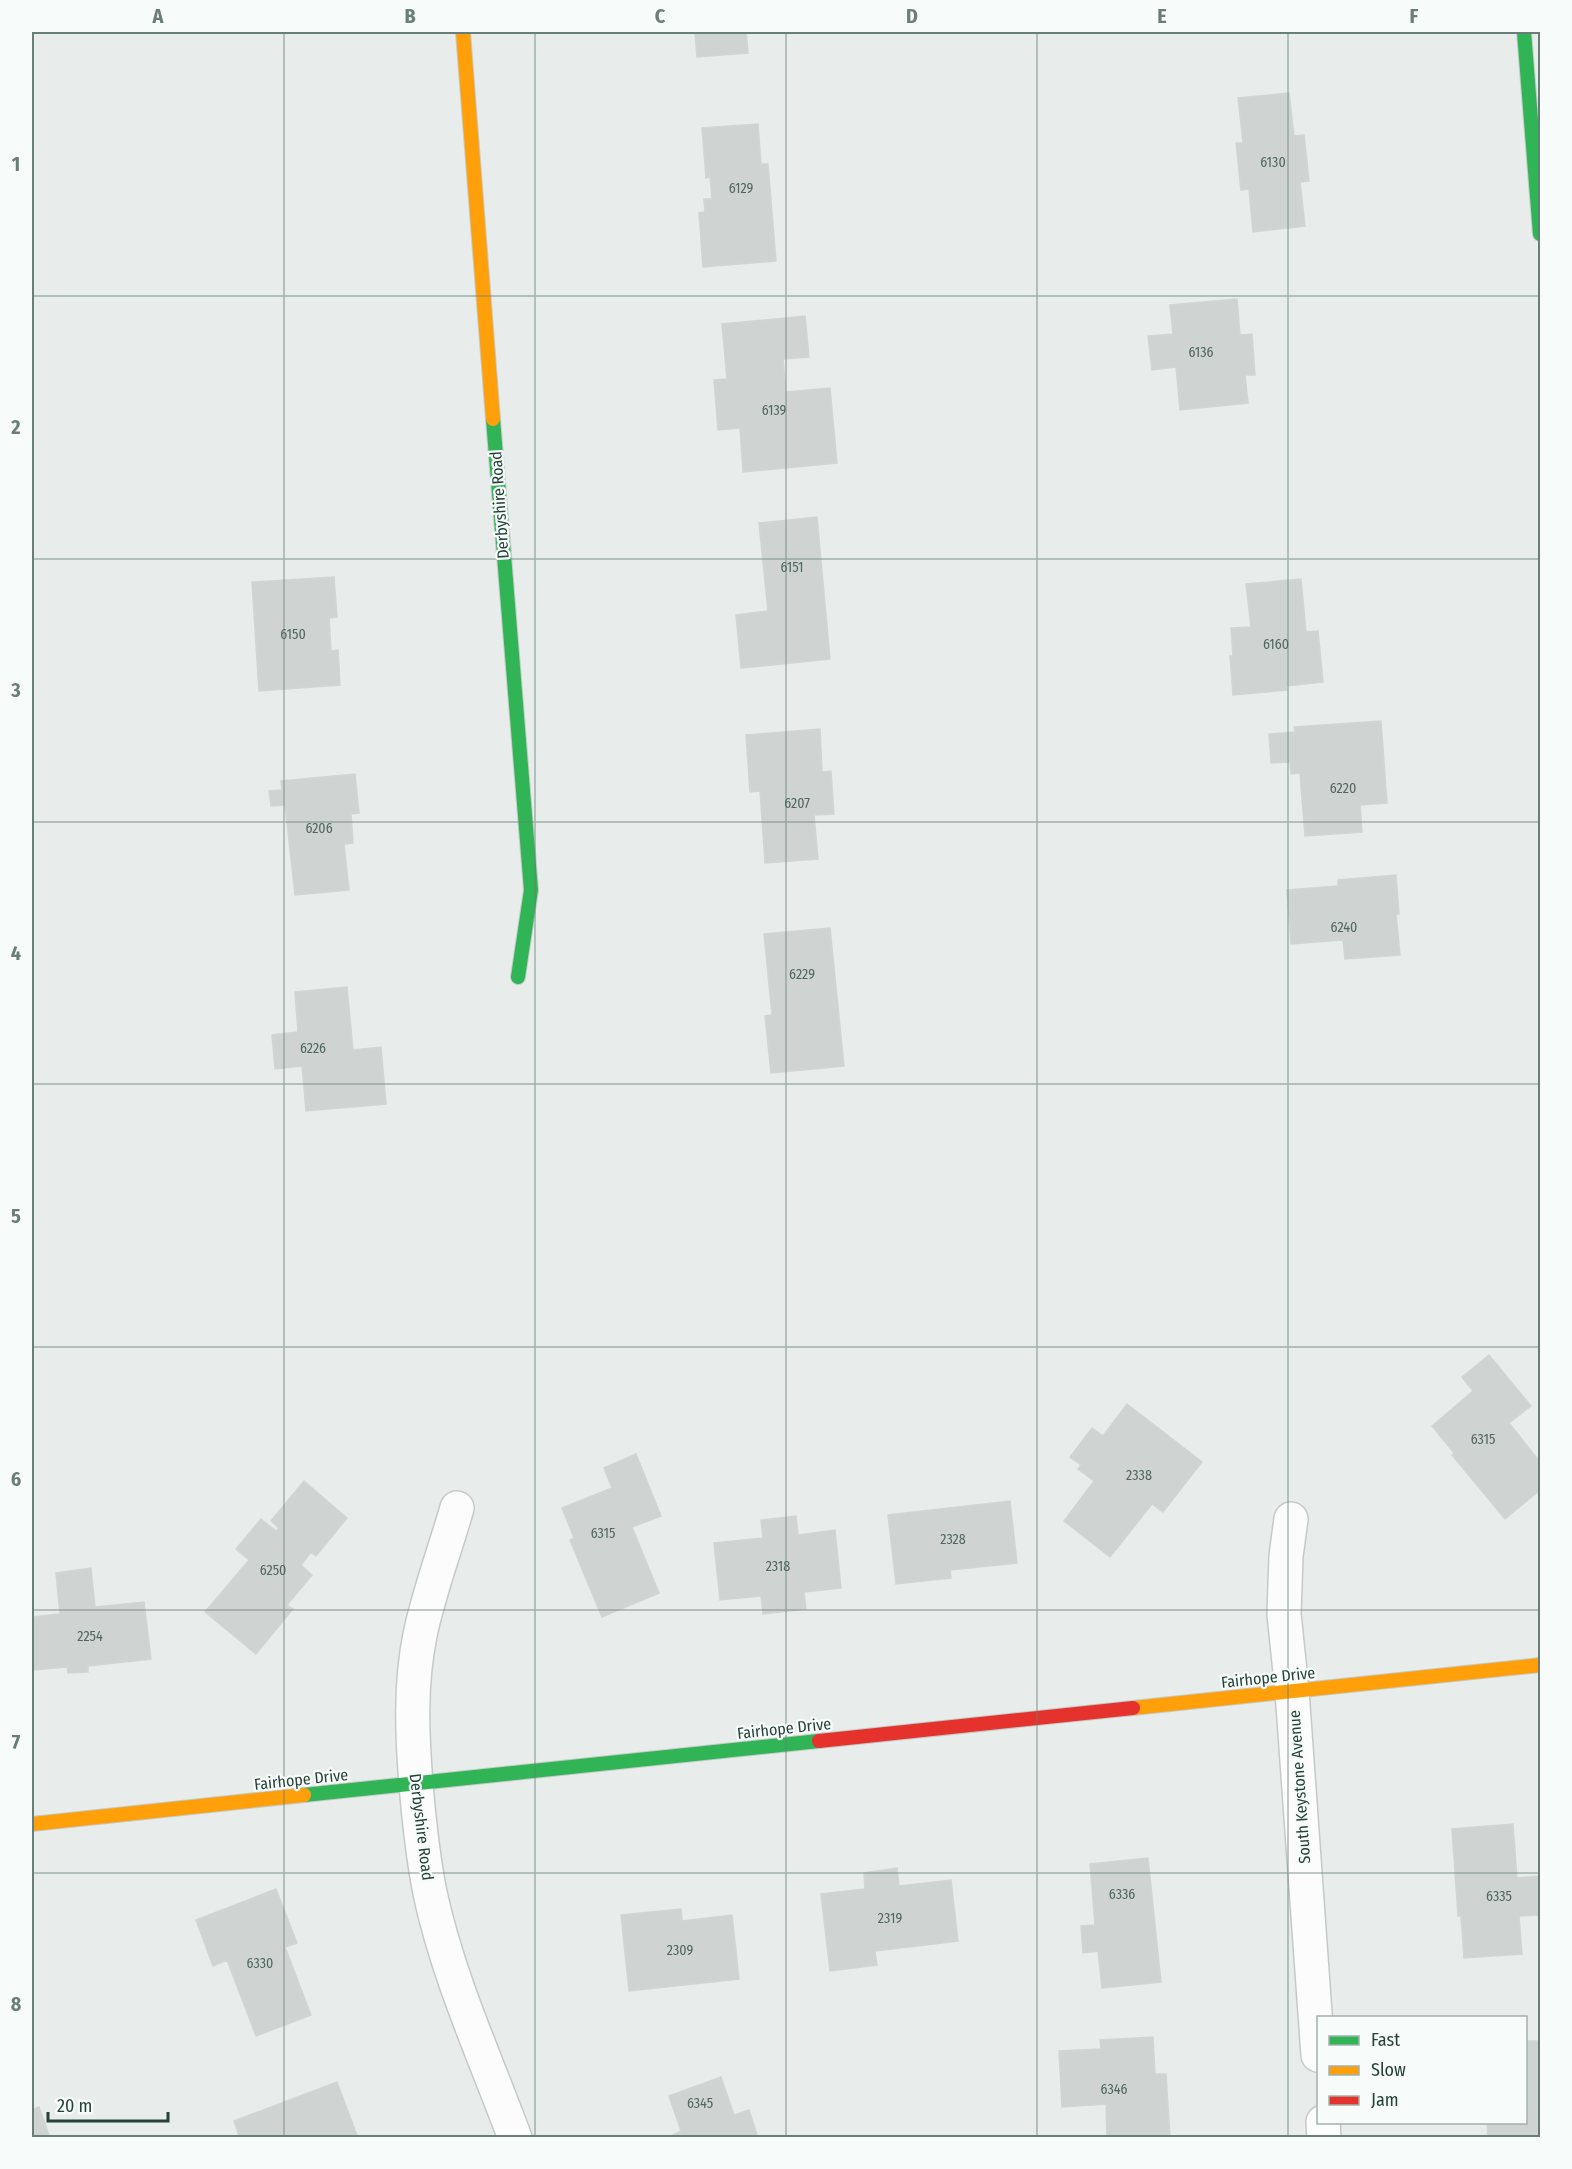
<svg xmlns="http://www.w3.org/2000/svg" width="1572" height="2169" viewBox="0 0 1572 2169" font-family="'Fira Sans Condensed',sans-serif">
  <rect width="100%" height="100%" fill="#e8edeb"/>
  <path fill="#cfd4d2" stroke="#d1d6d4" stroke-width="1.5" d="M695 32H746L748 53 697 57Z
    M1289 93 1294 136 1304 135 1309 181 1300 182 1305 226 1253 232 1249 189 1241 190 1236 143H1243L1238 98Z
    M758 124 761 164H768L776 261 703 267 699 213 705 212 704 199H712L710 177 706 178 702 128Z
    M1237 299 1240 335 1252 334 1255 375H1245L1248 403 1180 410 1176 367 1152 370 1148 336 1173 334 1170 305Z
    M805 316 809 357 783 359 786 392 830 388 837 463 743 472 740 428 718 430 714 380 727 379 722 324Z
    M817 517 830 659 741 668 736 615 768 611 759 523Z
    M334 577 337 617 329 618 331 651 338 650 340 685 259 691 252 582Z
    M1301 579 1306 632 1318 631 1323 682 1286 686 1287 690 1233 695 1230 656H1233L1231 628 1251 627 1246 584Z
    M1381 721 1387 803 1360 805 1362 832 1305 836 1300 773 1291 774 1290 762 1271 763 1269 734 1295 732 1294 727Z
    M820 729 822 772 831 771 834 814 814 815 818 859 765 863 760 791 750 792 746 735Z
    M355 774 359 813 351 814 353 843 344 844 349 890 295 895 285 805 271 806 269 791 282 790 281 781Z
    M1396 875 1399 914H1396L1400 955 1345 959 1343 940 1291 944 1287 890 1338 886V880Z
    M830 928 844 1066 771 1073 765 1016 772 1015 764 934Z
    M347 987 353 1050 381 1047 386 1104 306 1111 302 1066 275 1069 272 1035 298 1032 295 992Z
    M1489 1355 1531 1406 1509 1423 1540 1462V1490L1505 1519 1452 1455 1454 1453 1432 1426 1473 1391 1462 1377Z
    M1127 1404 1202 1462 1163 1512 1152 1504 1110 1557 1064 1521 1094 1481 1078 1469 1081 1465 1070 1457 1092 1428 1103 1436Z
    M636 1454 661 1516 632 1527 659 1593 602 1617 570 1540 574 1538 562 1508 612 1488 604 1468Z
    M304 1481 347 1518 316 1556 311 1552 301 1565 312 1575 287 1605 293 1609 256 1654 205 1612 249 1560 236 1549 261 1519 276 1531 279 1528 271 1521Z
    M1010 1501 1017 1563 950 1570 951 1578 896 1584 888 1515Z
    M796 1516 798 1535 835 1530 841 1588 804 1592 806 1609 763 1614 761 1596 720 1600 714 1543 763 1538 761 1520Z
    M91 1568 95 1607 144 1602 151 1659 88 1666V1672L68 1673 67 1667 33 1670 32 1617 60 1614 56 1573Z
    M1513 1824 1517 1878 1540 1876V1915L1519 1916 1522 1954 1464 1958 1461 1916H1458L1452 1829Z
    M1148 1858 1161 1982 1102 1988 1098 1951 1083 1953 1081 1926 1095 1925 1090 1864Z
    M897 1868 899 1886 951 1880 958 1941 875 1951 877 1965 830 1971 821 1894 865 1889 864 1873Z
    M276 1889 297 1943 285 1947 311 2015 256 2036 227 1960 213 1966 196 1920Z
    M681 1909 682 1921 732 1915 739 1979 629 1991 621 1915Z
    M1153 2037 1155 2074H1166L1170 2138H1107L1106 2104 1062 2107 1059 2051 1101 2049 1100 2040Z
    M1526 2041H1540V2138H1488L1487 2122H1526Z
    M721 2077 734 2115 749 2110 758 2138H667L681 2131 669 2096Z
    M337 2082 358 2138H240L234 2121Z
    M39 2107 50 2138H32V2110Z"/>
  <g fill="none" stroke-linecap="round" stroke-linejoin="round">
    <defs>
      <path id="street" d="M457 1508C445 1550 429 1592 420 1635 410 1684 412 1735 416 1784 419 1821 423 1857 430 1893 448 1977 485 2057 515 2138
        M1291 1519 1286 1556 1284 1614 1292 1691 1318 2055
        M1323 2122 1324 2138"/>
      <path id="fast" d="M1524 32 1540 234
        M493 419 531 890 518 977
        M304 1795 819 1741"/>
      <path id="slow" d="M463 32 493 419
        M1133 1708 1540 1665
        M32 1824 304 1795"/>
      <path id="jam" d="M819 1741 1133 1708"/>
    </defs>
    <use href="#street" stroke="#c5cac8" stroke-width="36"/>
    <use href="#fast" stroke="#c3cbc8" stroke-width="16"/>
    <use href="#slow" stroke="#c3cbc8" stroke-width="16"/>
    <use href="#jam" stroke="#c3cbc8" stroke-width="16"/>
    <use href="#street" stroke="#fcfcfc" stroke-width="33"/>
    <use href="#fast" stroke="#30b455" stroke-width="14"/>
    <use href="#slow" stroke="#ff9f0a" stroke-width="14"/>
    <use href="#jam" stroke="#e5322d" stroke-width="14"/>
  </g>
  <path fill="none" stroke="#697e78" stroke-width="1.5" stroke-opacity="0.55" d="M284 32V2138M535 32V2138M786 32V2138M1037 32V2138M1288 32V2138M32 296H1540M32 559H1540M32 822H1540M32 1084H1540M32 1347H1540M32 1610H1540M32 1873H1540"/>
  <g text-anchor="middle" stroke-width="4.5" stroke-linejoin="round" paint-order="stroke">
    <g font-size="14" fill="#506761">
      <text x="1273" y="167">6130</text>
      <text x="741" y="193">6129</text>
      <text x="1201" y="357">6136</text>
      <text x="774" y="415">6139</text>
      <text x="792" y="572">6151</text>
      <text x="293" y="639">6150</text>
      <text x="1276" y="649">6160</text>
      <text x="1343" y="793">6220</text>
      <text x="797" y="808">6207</text>
      <text x="319" y="833">6206</text>
      <text x="1344" y="932">6240</text>
      <text x="802" y="979">6229</text>
      <text x="313" y="1053">6226</text>
      <text x="1483" y="1444">6315</text>
      <text x="1139" y="1480">2338</text>
      <text x="603" y="1538">6315</text>
      <text x="953" y="1544">2328</text>
      <text x="778" y="1571">2318</text>
      <text x="273" y="1575">6250</text>
      <text x="90" y="1641">2254</text>
      <text x="1122" y="1899">6336</text>
      <text x="1499" y="1901">6335</text>
      <text x="890" y="1923">2319</text>
      <text x="680" y="1955">2309</text>
      <text x="260" y="1968">6330</text>
      <text x="1114" y="2094">6346</text>
      <text x="700" y="2108">6345</text>
    </g>
    <g font-size="16" fill="#24423a" stroke="#f7fbf9">
      <text transform="translate(499 505) rotate(-94)" y="6">Derbyshire Road</text>
      <text transform="translate(1268 1677) rotate(-6)" y="6">Fairhope Drive</text>
      <text transform="translate(784 1728) rotate(-6)" y="6">Fairhope Drive</text>
      <text transform="translate(301 1779) rotate(-6)" y="6">Fairhope Drive</text>
      <text transform="translate(1299 1787) rotate(-94)" y="6">South Keystone Avenue</text>
      <text transform="translate(422 1827) rotate(83)" y="6">Derbyshire Road</text>
    </g>
  </g>
  <rect width="1572" height="2169" fill="none" stroke="#f7fbf9" stroke-width="66"/>
  <rect x="1317" y="2016" width="210" height="108" fill="#f7fbf9" stroke="#a3b1ad" stroke-width="1.5"/>
  <rect x="1329" y="2036" width="30" height="9" fill="#30b455" stroke="#a3b1ad" stroke-width="1.5"/>
  <text x="1371" y="2046" font-size="18" fill="#24423a">Fast</text>
  <rect x="1329" y="2066" width="30" height="9" fill="#ff9f0a" stroke="#a3b1ad" stroke-width="1.5"/>
  <text x="1371" y="2076" font-size="18" fill="#24423a">Slow</text>
  <rect x="1329" y="2096" width="30" height="9" fill="#e5322d" stroke="#a3b1ad" stroke-width="1.5"/>
  <text x="1371" y="2106" font-size="18" fill="#24423a">Jam</text>
  <path d="M48 2112v9h120v-9" fill="none" stroke="#24423a" stroke-width="3"/>
  <text x="57" y="2112" font-size="18" fill="#24423a" stroke="#f7fbf9" stroke-width="4.5" paint-order="stroke">20 m</text>
  <rect x="33" y="33" width="1506" height="2103" fill="none" stroke="#697e78" stroke-width="2"/>
  <g font-size="20" text-anchor="middle" font-weight="bold" fill="#697e78">
    <text x="158" y="23">A</text>
    <text x="410" y="23">B</text>
    <text x="660" y="23">C</text>
    <text x="912" y="23">D</text>
    <text x="1162" y="23">E</text>
    <text x="1414" y="23">F</text>
    <text x="16" y="171">1</text>
    <text x="16" y="434">2</text>
    <text x="16" y="697">3</text>
    <text x="16" y="960">4</text>
    <text x="16" y="1223">5</text>
    <text x="16" y="1486">6</text>
    <text x="16" y="1749">7</text>
    <text x="16" y="2011">8</text>
  </g>
</svg>
